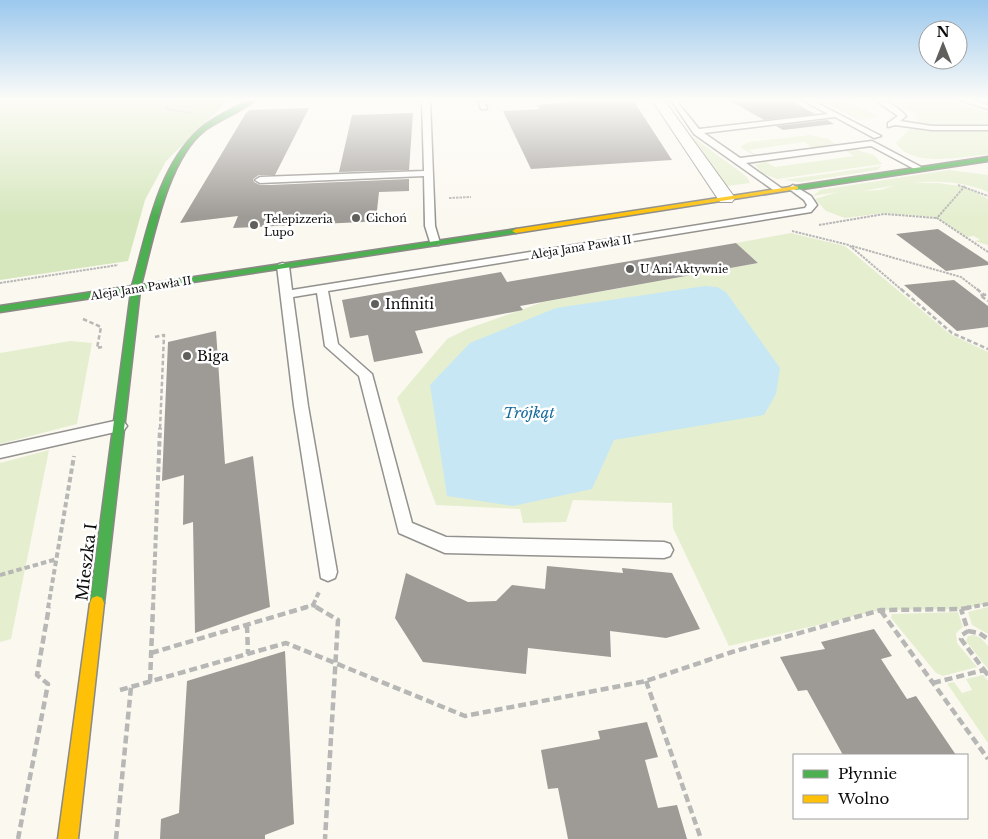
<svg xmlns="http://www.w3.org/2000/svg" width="988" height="839" viewBox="0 0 988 839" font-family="'Libre Baskerville',serif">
  <rect width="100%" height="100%" fill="#fbf8f0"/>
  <path fill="#e5efd0" d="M659 100H665L689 134 747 177 750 183 727 186 716 179Z
    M819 100H842L875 114 877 117 860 120Z
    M890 100H950L988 113V125L945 127 915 124 917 120 916 114Z
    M912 127 939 130 988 131V154C964 157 911 168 896 143Z
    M810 135 828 139 836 144 813 148 804 142 749 150 756 155H754L741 148 743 145 749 142Z
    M853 149 874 155 882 164 777 179 762 173 755 165 766 162 775 167 854 156 845 150Z
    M882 166 877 170 801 182 784 180Z
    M949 170 988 175V192C945 174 906 184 863 191L880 190 904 183H939L966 187 988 199V245L974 241 980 240 974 236 967 237 936 217 883 213 845 218 826 211 815 199 837 192 813 196 820 190Z
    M791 233 845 246 950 334 988 352V604L961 609 881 610 729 646 673 528 672 503 573 500 566 522 523 523 520 509 436 505 397 398 447 339 467 329 543 302 758 263 736 243Z
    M70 341 92 343 77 424 0 444V353Z
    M49 450 11 639 0 642V463Z
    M988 607V634L972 625 968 612Z
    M958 612 963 627 956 633 957 643 977 667 943 676 936 673 891 618 892 614Z
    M974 635 981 638 988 646V669L966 641 968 636Z
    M983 675 988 681V743L948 685V683L954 682 962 693 972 690 966 679Z"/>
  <path fill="#d6e7be" d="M0 100H229L166 161 145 200 128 261 0 280Z"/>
  <path fill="#c7e7f4" d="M705 286 717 287 726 292 780 368 776 394 764 415 614 440 592 489 513 506 447 496 430 385 470 343 556 308Z"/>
  <path fill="#9e9a96" d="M596 100H633L672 160 531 169 503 111 540 109 537 105Z
    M729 100H790L815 114 764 120Z
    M309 108 275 175H259L253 179 254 182 260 185H270L409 179V191L379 192 376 220 363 222 233 228 238 216 180 223 246 113 250 110Z
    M413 113 409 170 339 172 352 115Z
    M827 120 834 124 783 130 776 126Z
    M938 229 988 262V265L946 271 896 234Z
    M736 243 758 263 520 306 523 310 415 331 423 353 374 362 368 335 350 338 342 300 501 272 507 282Z
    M954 280 988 306V327L957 331 904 285Z
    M216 331 225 464 253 456 270 607 195 633 193 522 183 525 184 475 162 481 168 342Z
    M547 566 623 573 622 568 672 573 700 629 666 638 610 631 611 657 528 648 526 674 423 662 395 618 406 573 468 602 496 601 512 585 545 589Z
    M874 629 892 656 881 659 907 699 916 696 956 755H843L807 690 798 691 780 657 825 649 821 642Z
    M285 651 294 824 265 835V839H160L161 819 179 813 187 681Z
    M647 722 658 757 645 760 658 808 677 805 687 839H568L558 788 548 789 541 750 600 739 598 731Z"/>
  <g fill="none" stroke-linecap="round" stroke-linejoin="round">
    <defs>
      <path id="lane" d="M422 100H430L435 226 440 243 439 245H431L425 226 424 176 260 183 255 180 260 177 424 171Z
        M478 100H484L487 109H481Z
        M671 100H681L678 103 699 129 828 114 802 100H811L881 136 874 138 835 117 704 133 740 158 872 141 925 169 918 171 871 146 746 163 784 190 776 192 694 134Z
        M875 100C887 100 897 106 906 116L900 121 932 126H988V130H932L895 125 888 127V123L898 116Z
        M959 100H970L988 105V109Z
        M793 185 811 196 817 205 811 212 328 291 338 344 372 374 412 523 446 537 664 542 670 544 673 550 670 556 664 558 445 553 399 533 359 376 325 346 317 293 293 297 308 406 337 572 335 578 328 581 321 578 294 406 277 266 279 264 283 263 289 266 292 290 805 208 807 205 804 200 788 188Z
        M119 420 124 422 127 426 124 430 0 458V446Z"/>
      <path id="street" d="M652 100H664L735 198 732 202H720Z"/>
      <path id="fast" d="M249 100H255C240 112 221 119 205 130 167 159 153 240 141 285L516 229 520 231 516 233 140 290 104 603 102 608 97 610 92 608 90 603 131 292 0 312V306L132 286C147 234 157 168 199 130 213 117 233 109 249 100Z
        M988 157V161L796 190 793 188 796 186Z"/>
      <path id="slow" d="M796 186 798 187V189L516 233 512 231 516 229Z
        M97 596 102 598 104 603 78 839H58L90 603 92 598Z"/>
    </defs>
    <use href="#lane" stroke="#94928f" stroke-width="3"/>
    <use href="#street" stroke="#94928f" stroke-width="2"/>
    <use href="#fast" stroke="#8a8985" stroke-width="3"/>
    <use href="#slow" stroke="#8a8985" stroke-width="3"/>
    <path stroke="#b7b7b5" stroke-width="2" stroke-dasharray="2.5 1" stroke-linecap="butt" d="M168 100 167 109 191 113
      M958 185 988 196
      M965 186 937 218 988 252
      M449 198 471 197
      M819 225 884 214 937 218
      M792 231 849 245 902 290
      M852 246 961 277 978 290
      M0 283 118 265"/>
    <path stroke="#b7b7b5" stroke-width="2.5" stroke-dasharray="4.5 2.5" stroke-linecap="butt" d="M901 289 952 333 988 349
      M977 289 984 295 988 294
      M985 295H980L988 301
      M83 319 101 327 97 348 102 347
      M155 337 164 335 160 429"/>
    <path stroke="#b7b7b5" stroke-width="4" stroke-dasharray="5.5 3" stroke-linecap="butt" d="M0 575 57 559
      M313 605 319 592
      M48 608 74 456
      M153 608 160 428
      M303 608 313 605 318 608
      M966 608 988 604"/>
    <path stroke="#b7b7b5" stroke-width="4.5" stroke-dasharray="8 4" stroke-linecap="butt" d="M316 607 338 620 325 839
      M881 611 988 759
      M247 625 248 654
      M968 631 979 633 988 639
      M151 653 307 607
      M984 670 988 675
      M646 681 701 839
      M150 682 153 607
      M933 683 984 670 961 639 962 635 968 631 961 609
      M120 690 286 643 465 716 646 681 732 652 881 610 961 609 973 607
      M18 839 48 684 37 675 49 607
      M116 839 131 687"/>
    <use href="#lane" fill="#fefefd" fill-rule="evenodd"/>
    <use href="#street" fill="#fefefd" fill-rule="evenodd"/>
    <use href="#fast" fill="#4caf50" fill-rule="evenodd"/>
    <use href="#slow" fill="#ffc107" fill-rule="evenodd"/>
  </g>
  <linearGradient id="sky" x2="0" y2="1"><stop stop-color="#9bc8ed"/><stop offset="0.46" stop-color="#fdfcf8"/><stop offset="1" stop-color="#fdfcf8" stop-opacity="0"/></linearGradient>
  <rect width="988" height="217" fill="url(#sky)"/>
  <g fill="#605f5c" stroke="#fff" stroke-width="2">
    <circle cx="356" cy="218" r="5"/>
    <circle cx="254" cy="225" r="5"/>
    <circle cx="630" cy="269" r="5"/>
    <circle cx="375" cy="304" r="5"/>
    <circle cx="187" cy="356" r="5"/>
  </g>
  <g text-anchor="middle" stroke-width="5" stroke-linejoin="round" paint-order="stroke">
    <g font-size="11" fill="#0c0c0c" stroke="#fff" text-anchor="start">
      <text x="366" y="222">Cichoń</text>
      <text x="264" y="223">Telepizzeria<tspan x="264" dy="13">Lupo</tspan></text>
      <text x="640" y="273">U Ani Aktywnie</text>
    </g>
    <g font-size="11" fill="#0c0c0c" stroke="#fff">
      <text transform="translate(581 247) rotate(-9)" y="4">Aleja Jana Pawła II</text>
      <text transform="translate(141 288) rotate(-9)" y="4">Aleja Jana Pawła II</text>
    </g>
    <g font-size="14" fill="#0c0c0c" stroke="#fff" text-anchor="start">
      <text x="385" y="309">Infiniti</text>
      <text x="197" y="361">Biga</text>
    </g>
    <g font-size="15" font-style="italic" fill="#176b9d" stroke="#fff">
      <text x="529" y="418">Trójkąt</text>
    </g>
    <g font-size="16" fill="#0c0c0c" stroke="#fff">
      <text transform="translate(86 562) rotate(-83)" y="6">Mieszka I</text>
    </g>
  </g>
  <rect x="793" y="754" width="175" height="65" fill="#ffffff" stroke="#9e9e9e"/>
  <rect x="803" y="770" width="25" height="8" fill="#4caf50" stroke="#9e9e9e"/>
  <text x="838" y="779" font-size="15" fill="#0c0c0c">Płynnie</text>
  <rect x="803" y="795" width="25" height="8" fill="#ffc107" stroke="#9e9e9e"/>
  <text x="838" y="804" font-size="15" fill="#0c0c0c">Wolno</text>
  <g transform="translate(943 45)"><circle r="24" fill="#ffffff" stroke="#9e9e9e"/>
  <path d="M0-4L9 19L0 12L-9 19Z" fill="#605f5c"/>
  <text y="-8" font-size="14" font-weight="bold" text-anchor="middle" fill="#0c0c0c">N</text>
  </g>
</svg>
